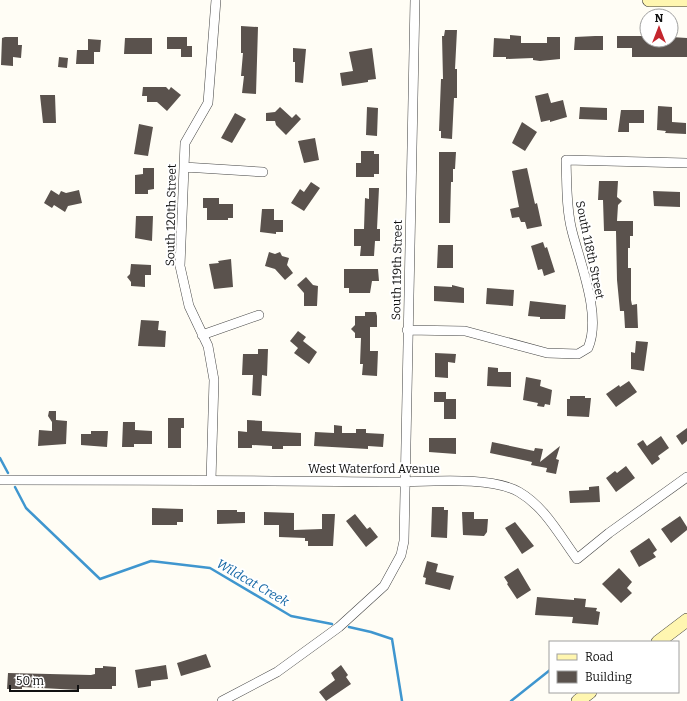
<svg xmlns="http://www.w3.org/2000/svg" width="687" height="701" viewBox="0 0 687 701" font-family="Bitter,serif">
  <rect width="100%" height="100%" fill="#fffdf5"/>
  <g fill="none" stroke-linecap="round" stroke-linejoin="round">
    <path stroke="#3f96cf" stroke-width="2.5" d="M0 458 8 473
      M15 487 26 508 100 579 151 561 210 568 291 616 332 624
      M349 627 371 632 392 639 402 701
      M511 701 550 670"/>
  </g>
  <path fill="#5a524d" d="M241 26 258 27 256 94 242 93 244 76H241L243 53H241Z
    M445 30H457L455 69H457V98H454L452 139 441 138V131H439L441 79H443L442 36H444Z
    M510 35 521 36V43H547V37H560V59L540 61 533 60V58L506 59V57H493L494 38 510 39Z
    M595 36H603V50H574L575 37Z
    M617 36H644V40H671V37L687 38V57H632V48H617Z
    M5 37H18V45H22L21 58 13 57V66L1 65 2 38Z
    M167 37H187V46H192V57H181V49H167Z
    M125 38H152V54H124Z
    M88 39 101 40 100 52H94V64H76L77 50H88Z
    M293 48 306 49 303 83 295 82V62H293Z
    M372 48 376 79 368 80V82L342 86 340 73 353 71 349 52Z
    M59 57 68 58 67 68 58 67Z
    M143 87H166L169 90 171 87 181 95 167 111 157 102H147V96H142Z
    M548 93 551 103 563 100 567 117 550 122V120L541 122 535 96Z
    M40 95H55L56 123H43Z
    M658 106 672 107V122L686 123V134L665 133 666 131 657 130Z
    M280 107 292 118 296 114 301 119 286 135 276 125 275 121H266V113L275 112Z
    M367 107 378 108 377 136 366 135Z
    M580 107 607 108V120L579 119Z
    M621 110H644V123H629V132H618Z
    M235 113 246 119 232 143 221 138Z
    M522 122 537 132 525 151 512 143Z
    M139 124 153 127 148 156 134 154Z
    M315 138 319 160 304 163 298 141Z
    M361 151H374V154H379V174H374V177H356V163H361Z
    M439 152H456L455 169H453V182H451L450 223H439Z
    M143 168H154V189L148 190V194H135V175L143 174Z
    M527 168 535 204 537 203 542 226 527 229 525 222H521L519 217 512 218 510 209 519 207 512 171Z
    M599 181H618L617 197 622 201 618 205 617 221H633V236H630V248H628V268H631V300L632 305 637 304 638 328H625L624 311H620L617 280 616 231H604L603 200H598Z
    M311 182 320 188 304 211 291 203 300 189 304 192Z
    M369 188H379L377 229H380V241H375L374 256H360L361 246H354V229H364L365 198 369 199Z
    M51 190 59 195 61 191 66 193 79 190 82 203 68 206 65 212 54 205 52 208 44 203Z
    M653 191 680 192V207L654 206Z
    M203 198H219V204H233V218H228V220H207V208H203Z
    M262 209H274V220H283V232H276V234L260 232Z
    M136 216H153L152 241 135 238Z
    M543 242 545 248 547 247 555 272 544 276 542 269 538 270 531 246Z
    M438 245H453V268H437Z
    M269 252 275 254 280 252 282 256 289 258 287 265 293 273 285 280 275 269 265 266Z
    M231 259 233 287 214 289 209 264 219 263 218 261Z
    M131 264 151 265V275H145V287L131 286V282L127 277 130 274Z
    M344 269H378L379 281H372L370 293H349V288H344Z
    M306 277 313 285 318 286 317 306H304V293L297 285Z
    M452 285 464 288V303L434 301V286L452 287Z
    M487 288 514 290 513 306 486 304Z
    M530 301 566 305 565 319H540V317L528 316Z
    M365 312H376L377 316V327H370V351H378L377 376 362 375 363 364H360L361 338H355V333L351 329 355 325V316H365Z
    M141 320 159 321 158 330 166 331 165 347 138 346Z
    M298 331 306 337 303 341 317 352 309 364 294 353 298 348 290 341Z
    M636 341 648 342 644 371 631 369V352L635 353Z
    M258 349H268L267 376 262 375 261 396 252 395 253 375H242L243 354H258Z
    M435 353 456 354 455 363 448 362V378L435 377Z
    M488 367 498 368V372H511V387L487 386Z
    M526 377 541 380 540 386 552 390 550 405 545 404 544 407 537 406 538 403 523 400Z
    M629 381 637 392 616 407 606 394 619 385 620 387Z
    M434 392H446V399H456V419H444V402H434Z
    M570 396H585V398H591L589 417 567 416V399H570Z
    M49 411H56V420L67 421 66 444 38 446 39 430 52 431V422L48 416Z
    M168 418H184V428H181V448H168Z
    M247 420 262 421V431L301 433V446H283V449H272V446L252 445V448H238V431L247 432Z
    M123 422H135V430L152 431V444H134V447H122Z
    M334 425 342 426V433H356V429H366V433L384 434 383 447 368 446V449L314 446 315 432 334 433Z
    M687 428V441L682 445 676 436Z
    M91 431H108L107 447 81 445V434H91Z
    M661 436 669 448 658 456 660 459 652 465 637 444 643 440 647 446Z
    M429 438H456V454L429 452Z
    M492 442 534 451 535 448 543 449 540 462 560 446 556 459 559 460 556 474 546 472 547 468 531 465 532 462 490 453Z
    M626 466 635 478 616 492 606 478 615 471 617 473Z
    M599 486 600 502 570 503 569 491 589 490V487Z
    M432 507H444V510H448L447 538 431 537Z
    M152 508 183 509V522H177V525H152Z
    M217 510H237V512H245V523L217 524Z
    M264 512 294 513V530L322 529V514H335L333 546H308V541H305V538L279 537V525H264Z
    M462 512H474V519H488L487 532 484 536 463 535Z
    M355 514 367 529 370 527 378 537 366 547 346 521Z
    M680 516 687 527V530L671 543 661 529Z
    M515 522 534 546 522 554 505 528Z
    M649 538 657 550 653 553 656 557 639 567 630 551Z
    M427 561 438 564 436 572 454 576 450 590 425 584 426 578 423 577Z
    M518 568 531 590 517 599 507 584 508 583 504 577Z
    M619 568 632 582 627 588 632 593 621 603 602 584Z
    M537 597 574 600V598L586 599 585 607 597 608 596 611 600 612 598 625 572 623 573 617 535 615Z
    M206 654 211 667 181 676 177 663Z
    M166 665 168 679 151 681V686L138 688 135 670Z
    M341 665 348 675 346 677 351 684 326 701 319 692 335 680 331 673Z
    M103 666 116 667V686H112V689H79V690L22 687V689H7L8 673 91 675 95 674V668H103Z"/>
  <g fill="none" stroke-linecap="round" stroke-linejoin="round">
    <defs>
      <path id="street" d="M184 167 263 172
        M407 330 465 331 547 353 578 354 588 348C602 316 580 263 572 231 566 208 567 183 566 160L687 163
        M202 335 259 315
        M0 480C127 480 253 480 380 482 417 483 488 474 519 492 545 507 560 536 577 559L609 533 687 477
        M211 480 214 380 208 346 189 306 180 266 185 143 208 103 216 0
        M222 701 277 672 339 627 384 586 401 555 404 541 415 0"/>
      <path id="secondary" d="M649 0H687
        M658 642 687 620
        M578 701 590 692"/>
    </defs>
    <use href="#street" stroke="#444" stroke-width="10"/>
    <use href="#secondary" stroke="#333" stroke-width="14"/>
    <use href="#street" stroke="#fff" stroke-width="9"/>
    <use href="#secondary" stroke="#fff6b0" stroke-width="13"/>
  </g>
  <g text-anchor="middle" stroke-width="4" stroke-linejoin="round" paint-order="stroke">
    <g font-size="12" fill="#111" stroke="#fff">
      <text transform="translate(171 215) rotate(-89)" y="4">South 120th Street</text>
      <text transform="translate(590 250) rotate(78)" y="4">South 118th Street</text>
      <text transform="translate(397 270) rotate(-89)" y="4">South 119th Street</text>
      <text x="374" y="473">West Waterford Avenue</text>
    </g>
    <g font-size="13" font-style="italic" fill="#1768a6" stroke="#fff">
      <text transform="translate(253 582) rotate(30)" y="5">Wildcat Creek</text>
    </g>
  </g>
  <rect x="549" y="641" width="130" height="52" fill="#ffffff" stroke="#a0a0a0"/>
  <rect x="557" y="654" width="20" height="6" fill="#fff6b0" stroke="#a0a0a0"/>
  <text x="585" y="661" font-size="12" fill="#111111">Road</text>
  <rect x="557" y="671" width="20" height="12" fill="#5a524d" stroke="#a0a0a0"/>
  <text x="585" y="681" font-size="12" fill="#111111">Building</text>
  <g transform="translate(659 28)"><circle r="19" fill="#ffffff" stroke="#a0a0a0"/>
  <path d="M0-3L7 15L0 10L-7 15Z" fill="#c4262e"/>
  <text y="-6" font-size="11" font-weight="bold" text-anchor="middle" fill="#111111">N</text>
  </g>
  <path d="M10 685v6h68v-6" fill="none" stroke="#111111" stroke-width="2"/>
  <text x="16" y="685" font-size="12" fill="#111111" stroke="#ffffff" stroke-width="3" paint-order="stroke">50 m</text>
</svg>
